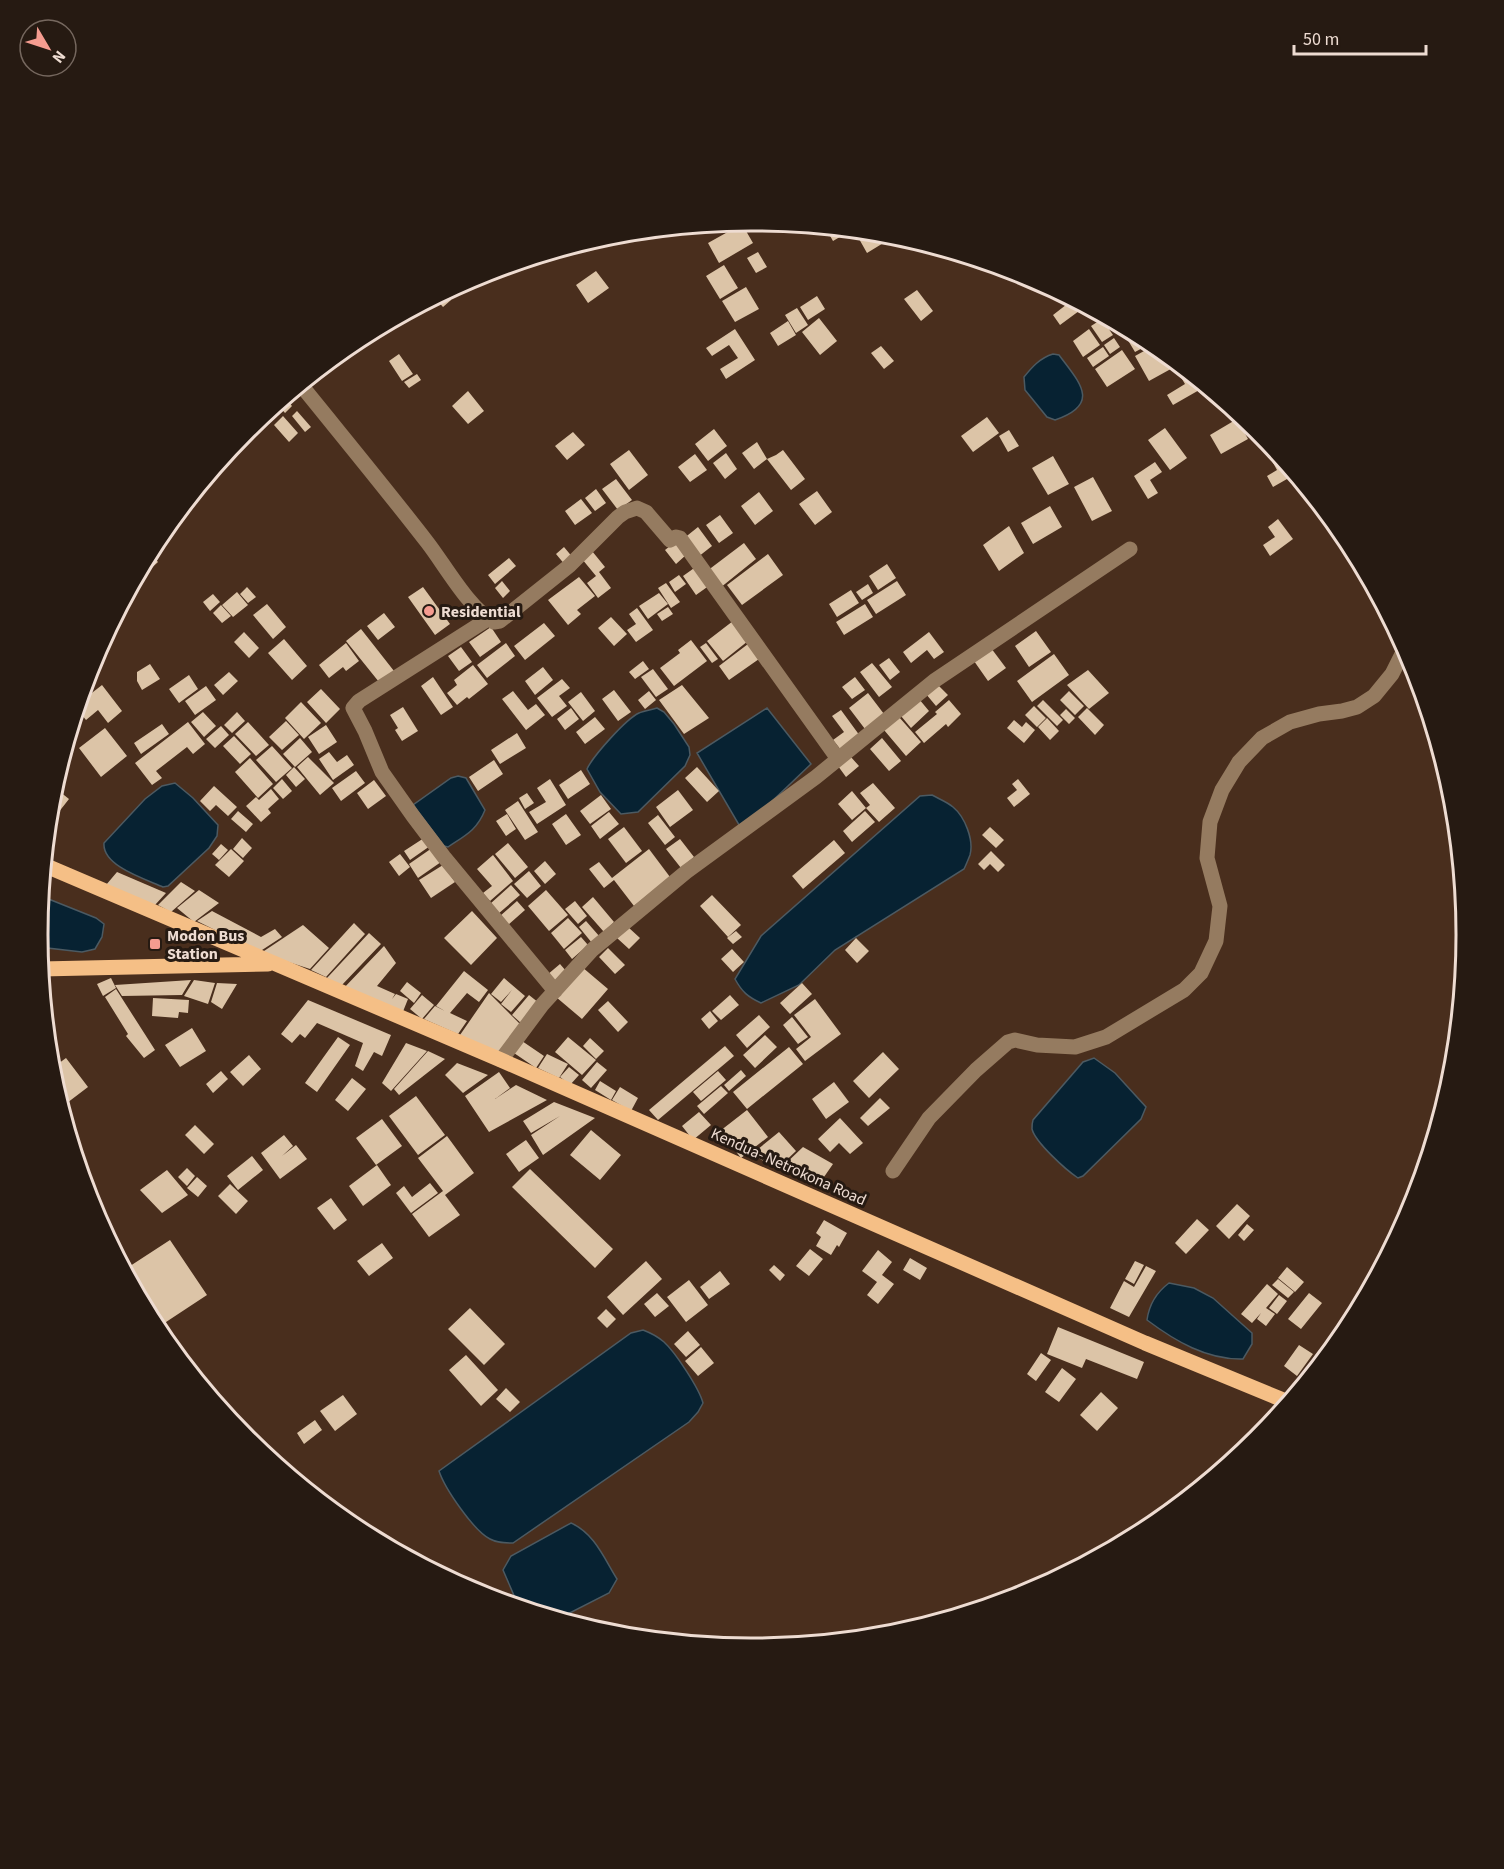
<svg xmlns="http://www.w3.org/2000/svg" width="1504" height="1869" viewBox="0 0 1504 1869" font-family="'Source Sans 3',sans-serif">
  <rect width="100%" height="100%" fill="#492e1d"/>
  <path fill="#072232" stroke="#4c5a62" stroke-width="1.5" d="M1053 354 1059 355C1079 382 1102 404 1055 420L1047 417 1025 390 1024 377C1032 367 1040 358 1053 354Z
    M657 708 664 712 674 724 689 747 690 755 685 766 638 812 621 814 600 792 587 769C593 756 626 719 639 713 644 711 651 710 657 708Z
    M767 708 811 764 742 830 697 753Z
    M458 776 466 778 485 810C477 830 466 835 448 847L444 846 413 805 451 778Z
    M175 783 193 798 218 825 217 836 209 848 168 886 163 887C145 879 102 866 104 843L145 799 162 786Z
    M932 795C939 799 947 802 953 807 965 817 974 840 970 855 968 860 966 865 964 869L835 950 799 985 761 1003C748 997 742 992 735 979L761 936 920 796Z
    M41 896 96 918 104 924 102 937 95 949 82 952 39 947 38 934Z
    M1094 1058 1115 1073 1146 1107 1141 1119 1083 1176 1078 1178C1066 1170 1035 1142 1032 1129 1032 1126 1032 1123 1033 1120L1083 1062Z
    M1169 1283 1194 1288 1213 1298 1252 1333V1344L1243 1359C1207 1360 1175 1341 1147 1320 1149 1305 1157 1292 1169 1283Z
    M643 1330C651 1333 657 1336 664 1342 675 1352 699 1388 703 1403L698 1412 689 1422 513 1543C505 1543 497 1543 490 1539 474 1531 445 1489 439 1471L631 1333Z
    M571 1523C594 1533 604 1558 617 1579L609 1593 558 1619 519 1607 503 1570 511 1556Z"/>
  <path fill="#dcc4a7" d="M742 224 753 243 719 263 708 243Z
    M825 227 849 230 850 231 833 241Z
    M854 230 880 233 885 242 867 253Z
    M758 252 767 267 756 273 747 258Z
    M724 265 738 288 720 299 706 276Z
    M596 271 609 288 588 303 576 285Z
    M746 287 759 309 735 322 722 301Z
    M917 290 933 311 921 321 904 299Z
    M445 292 451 300 443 307 436 299Z
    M817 296 825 309 808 320 800 307Z
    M1071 301 1079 311 1060 325 1053 315Z
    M797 308 808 325 796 333 785 315Z
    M819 318 837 341 820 355 802 332Z
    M1102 319 1113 335 1102 342 1091 326Z
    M788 321 796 335 778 346 770 333Z
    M735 329 755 360 726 379 720 369 738 358 729 345 712 356 706 348Z
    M1089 329 1100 345 1083 357 1073 341Z
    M1134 333 1149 341 1152 343 1135 352 1126 337Z
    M1114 338 1120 347 1110 354 1104 345Z
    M1155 345 1178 365 1149 381 1135 356Z
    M881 346 894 361 884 369 871 353Z
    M1103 347 1109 356 1093 367 1087 358Z
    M1122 350 1135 369 1107 387 1095 369Z
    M399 354 413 374 402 381 389 361Z
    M1181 367 1194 377 1201 389 1173 405 1167 395 1185 384 1176 369Z
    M417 374 421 380 409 388 404 382Z
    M468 391 484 411 468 424 452 406Z
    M285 398 292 406 285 413 277 404Z
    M297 411 311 427 305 432 292 416Z
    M283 416 298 433 289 442 274 425Z
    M987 417 999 433 973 452 961 436Z
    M1237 419 1248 439 1221 454 1210 435Z
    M1165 428 1187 458 1170 470 1148 440Z
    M714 429 727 446 708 461 695 444Z
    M1009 430 1019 446 1008 452 999 436Z
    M573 432 585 445 567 460 555 446Z
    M757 442 767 459 776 455 783 450 805 479 791 490 767 459 754 469 742 453Z
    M1272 447 1294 475 1273 487 1267 476 1277 470 1266 450Z
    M629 450 648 475 629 490 610 464Z
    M726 453 737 469 725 479 713 463Z
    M695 454 707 470 690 482 678 467Z
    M1053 456 1069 484 1048 495 1032 468Z
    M1155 462 1162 472 1150 480 1158 493 1148 499 1134 476Z
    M1093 477 1112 511 1092 521 1074 487Z
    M616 479 632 500 618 510 602 489Z
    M596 489 606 503 595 511 585 498Z
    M817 491 832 512 815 525 799 504Z
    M759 492 773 511 755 525 741 506Z
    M581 499 592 513 575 525 565 511Z
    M1050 506 1062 527 1033 544 1021 523Z
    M720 515 733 533 719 543 706 525Z
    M1278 519 1293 539 1270 556 1263 545 1275 537 1268 527Z
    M1009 526 1024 553 999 571 983 545Z
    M698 527 712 546 698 557 683 539Z
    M675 542 686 555 676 564 665 550Z
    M744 543 756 559 720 588 707 571Z
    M564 547 574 559 566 566 556 554Z
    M592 551 605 567 599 572 611 588 598 598 587 583 596 576 582 559Z
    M150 553 158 562 146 573 142 568Z
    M768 554 783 575 742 605 727 585Z
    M509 558 516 566 495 584 488 575Z
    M887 564 896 578 878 590 869 576Z
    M697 566 710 585 696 595 683 576Z
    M679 575 686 584 675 592 669 582Z
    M579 577 595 596 577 610 581 614 568 625 548 600Z
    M502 581 510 591 503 598 495 588Z
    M897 581 906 595 876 614 867 600Z
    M666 583 680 602 671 608 658 588Z
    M868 584 873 593 862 600 856 592Z
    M247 587 256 597 248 603 240 594Z
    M423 587 450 624 435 635 408 597Z
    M851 590 859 603 837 617 829 604Z
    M237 592 248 605 233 617 222 605Z
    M659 593 668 604 648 619 639 606Z
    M213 594 220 602 210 611 203 602Z
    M267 604 286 627 273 639 253 615Z
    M865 604 873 617 844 635 836 622Z
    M221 605 231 616 222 623 213 613Z
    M668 607 673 614 662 621 657 614Z
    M637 608 653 630 636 642 627 630 636 624 629 614Z
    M384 613 395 627 378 640 367 626Z
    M611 617 627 634 614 646 598 628Z
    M733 621 748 641 723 661 707 641Z
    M544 623 555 636 525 660 514 646Z
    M491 627 501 642 480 657 469 642Z
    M361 629 394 671 379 682 346 641Z
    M1036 631 1051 652 1029 667 1015 646Z
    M244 632 259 648 249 658 234 642Z
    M929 632 944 652 934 659 927 650 911 663 903 652Z
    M284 639 307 666 292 680 268 653Z
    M691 640 707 661 674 686 660 668 680 653 678 650Z
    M346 643 359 661 346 671 343 667 329 678 319 665Z
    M506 643 515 656 487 678 477 665Z
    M706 643 718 659 712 663 700 647Z
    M748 644 759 659 729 680 719 666Z
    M461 647 472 662 459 671 448 656Z
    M991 648 1006 668 988 681 974 661Z
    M1054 654 1069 675 1032 702 1017 681Z
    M889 658 900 672 890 680 879 665Z
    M643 661 649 669 635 679 629 672Z
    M872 663 892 687 879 697 860 672Z
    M150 664 160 679 142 690 137 681V672Z
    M473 665 488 684 469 699 467 697 457 705 447 693 457 685 454 680Z
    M543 667 553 680 535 695 525 681Z
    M653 669 668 689 656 697 641 677Z
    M1088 670 1109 693 1089 709 1067 685Z
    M229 672 238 681 223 695 214 685Z
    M189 675 198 689 179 703 169 689Z
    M433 677 453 707 441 715 421 686Z
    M855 677 865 690 852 699 842 687Z
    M562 679 570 688 559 696 567 706 552 717 537 698Z
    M937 684 948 695 936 706 926 694Z
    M102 685 122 711 108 723 98 710 86 720 77 709 79 703Z
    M682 685 709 718 684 734 659 700Z
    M206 686 216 700 195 715 185 701Z
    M321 689 340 709 326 723 307 702Z
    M614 690 631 712 618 721 602 699Z
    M513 691 528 710 536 704 545 715 526 730 502 699Z
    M649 691 656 700 645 709 638 700Z
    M1069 691 1084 706 1075 715 1060 700Z
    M581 692 595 711 583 721 568 702Z
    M868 693 884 714 865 729 849 708Z
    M919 699 929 711 911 728 901 716Z
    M949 700 961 714 948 727 946 724 924 743 915 732 937 714 935 712Z
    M1043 700 1063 720 1057 726 1037 706Z
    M301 702 321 723 304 739 285 718Z
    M1034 706 1046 718 1037 727 1025 715Z
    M403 707 418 731 402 741 395 730 398 728 390 715Z
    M571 708 579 719 565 730 557 719Z
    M1087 708 1104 725 1095 735 1078 717Z
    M1066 709 1075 718 1069 724 1060 715Z
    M841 710 860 736 841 750 833 740 844 732 832 716Z
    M203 712 216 726 204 737 191 722Z
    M237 712 245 721 232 733 224 725Z
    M595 717 605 729 585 744 576 732Z
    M899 717 921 742 906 756 884 730Z
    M1047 718 1059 731 1050 740 1038 727Z
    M1014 720 1022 727 1026 722 1035 730 1024 743 1007 728Z
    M286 721 299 735 282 750 269 737Z
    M188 722 205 744 193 754 187 747 156 771 162 778 152 785 135 763Z
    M248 722 269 745 256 756 235 734Z
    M162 724 169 734 141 754 134 743Z
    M326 725 337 742 319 754 308 737Z
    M221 726 229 735 215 748 206 739Z
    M105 728 127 756 101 777 79 748Z
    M517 733 526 748 500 764 491 750Z
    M234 736 251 754 240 764 223 746Z
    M300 738 312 752 295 767 283 754Z
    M882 738 901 761 889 771 870 749Z
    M272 746 292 768 276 782 256 760Z
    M329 752 337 762 347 755 354 765 333 780 319 759Z
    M850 756 859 766 846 777 838 766Z
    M308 757 334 783 320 795 297 767Z
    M250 758 273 784 258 798 235 772Z
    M494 760 503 774 478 791 469 777Z
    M294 767 305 779 296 787 286 775Z
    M697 767 719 791 707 802 685 778Z
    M581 770 590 784 568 799 559 785Z
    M356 771 365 783 341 801 332 788Z
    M282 779 292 791 283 799 273 788Z
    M550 779 566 805 537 824 529 812 546 802 537 788Z
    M1018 779 1030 794 1014 807 1007 798 1017 790 1012 784Z
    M374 780 386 796 368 809 357 793Z
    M873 783 895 808 879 822 866 808 870 805 860 793Z
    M214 786 237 807 228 816 216 805 210 811 200 801Z
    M54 787 69 799 58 813 50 808Z
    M271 789 279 799 268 809 271 813 261 822 246 806 256 797 259 800Z
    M678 790 693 810 670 827 656 807Z
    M852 791 866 808 852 820 838 804Z
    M527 793 534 803 525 809 519 798Z
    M601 795 611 809 590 824 580 811Z
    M518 801 538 832 525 840 505 810Z
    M238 811 253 824 246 832 231 819Z
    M865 811 875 822 852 842 843 831Z
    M609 812 619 824 600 839 591 826Z
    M507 814 516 829 506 836 496 821Z
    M566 814 581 835 566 845 552 824Z
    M658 815 675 837 665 845 648 823Z
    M624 827 642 851 626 863 608 839Z
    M990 827 1004 840 996 848 982 835Z
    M242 838 252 848 243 858 233 849Z
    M424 838 430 846 410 860 404 851Z
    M680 839 694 857 681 868 666 849Z
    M834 840 845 853 803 889 792 876Z
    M508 843 528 867 515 878 495 854Z
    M221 844 228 850 219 860 212 854Z
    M432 848 441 862 418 878 409 864Z
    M231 849 244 861 229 877 215 865Z
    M649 849 670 877 634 906 614 880 604 888 589 869 599 862 612 878Z
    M991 851 1005 865 998 872 990 864 984 870 978 864Z
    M400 854 410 867 399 876 389 862Z
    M493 855 513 881 490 901 483 893 492 886 477 869Z
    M545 861 556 874 545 884 534 871Z
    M443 865 455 882 431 898 419 880Z
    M529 871 541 886 527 898 514 884Z
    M117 872 166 893 155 905 106 885Z
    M181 882 195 891 171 912 158 905Z
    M511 885 520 895 498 914 490 904Z
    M199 890 219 903 194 922 177 908Z
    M546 890 568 915 549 931 528 906Z
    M712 895 741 925 728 937 700 906Z
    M593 897 614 922 604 932 582 907Z
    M517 901 525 910 508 925 500 916Z
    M575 901 587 916 578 924 565 909Z
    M212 911 261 937 275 929 282 937 259 952 197 921Z
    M472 911 497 938 471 965 444 938Z
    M568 918 582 933 564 949 551 933Z
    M586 921 600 937 592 943 579 927Z
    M354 923 365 934 326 977 311 970Z
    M303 925 329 948 310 969 261 953Z
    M628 927 640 938 629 949 617 938Z
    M736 931 742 937 733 944 727 938Z
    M369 933 381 944 341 986 327 978Z
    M581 937 588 945 572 959 565 950Z
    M856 938 869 951 857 963 845 950Z
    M384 946 396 963 377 986 395 994 392 999 396 994 408 999 402 1014 342 990Z
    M608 948 625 965 615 974 599 957Z
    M732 949 744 962 733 972 721 959Z
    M560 964 566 971 553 982 547 975Z
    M582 967 608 989 582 1019 556 997Z
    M464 971 488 990 479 1002 467 993 450 1013 467 1021 458 1034 424 1019 435 1006 445 1011 436 1006Z
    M111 978 116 988 103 996 97 984Z
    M504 978 525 996 511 1012 501 1004 512 990 501 1002 491 994Z
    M191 980 182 995 122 996 115 985Z
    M194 980 215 983 208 1004 184 996Z
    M407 982 421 993 414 1003 400 991Z
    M217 983 237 984 222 1009 211 1002Z
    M802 983 812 994 790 1014 780 1003Z
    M116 989 155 1050 144 1058 126 1036 128 1034 105 997Z
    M489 993 522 1026 499 1054 460 1035Z
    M422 995 434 1005 422 1019 410 1009Z
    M529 995 539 1003 522 1024 512 1015Z
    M730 995 739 1005 721 1020 712 1011Z
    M153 998 189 1000 188 1013 179 1012 178 1018 152 1016Z
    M815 999 841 1034 805 1061 796 1049 811 1037 794 1015Z
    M308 1000 391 1035 382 1056 374 1052 363 1071 355 1066 363 1043 317 1023 305 1038 300 1034 292 1043 281 1034Z
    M608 1001 628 1022 618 1032 598 1010Z
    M710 1011 718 1021 709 1029 701 1019Z
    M759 1015 770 1027 747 1048 736 1035Z
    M792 1017 808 1037 798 1044 783 1025Z
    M192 1028 206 1051 180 1067 165 1045Z
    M765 1035 777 1047 755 1068 743 1055Z
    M338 1037 350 1045 317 1092 305 1083Z
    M568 1037 596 1060 582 1075 555 1052Z
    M590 1038 604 1051 596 1059 583 1046Z
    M522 1041 544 1056 536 1068 514 1053Z
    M406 1043 427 1051 391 1091 382 1083Z
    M725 1046 734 1056 658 1120 649 1110Z
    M789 1047 803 1064 747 1109 733 1092Z
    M428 1051 445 1059 399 1095 394 1089Z
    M883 1052 899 1069 869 1098 853 1081Z
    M547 1054 568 1064 559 1078 538 1068Z
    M249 1055 261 1069 243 1086 230 1072Z
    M66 1058 88 1087 63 1106 60 1102 51 1069Z
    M597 1062 607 1070 591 1088 582 1080Z
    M457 1063 488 1075 463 1093 445 1075Z
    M569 1067 579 1075 570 1085 560 1077Z
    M741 1070 746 1076 729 1091 724 1085Z
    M221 1071 228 1079 213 1093 206 1084Z
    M718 1071 726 1080 701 1101 693 1092Z
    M499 1072 510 1088 495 1099 516 1085 547 1100 489 1132 465 1096Z
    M352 1078 366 1089 348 1111 335 1100Z
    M600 1081 616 1091 611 1100 595 1090Z
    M834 1082 849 1102 826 1119 812 1099Z
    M721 1086 728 1093 704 1114 697 1106Z
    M620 1087 638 1098 631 1111 612 1100Z
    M416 1096 445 1135 418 1155 389 1116Z
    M880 1098 890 1108 868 1126 860 1118Z
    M554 1102 595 1118 543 1155 531 1135 560 1116 531 1133 523 1121Z
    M747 1110 768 1137 741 1158 720 1131Z
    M699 1112 711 1125 693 1140 682 1126Z
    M840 1118 863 1143 850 1154 839 1143 830 1152 818 1139Z
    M382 1119 402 1146 376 1165 356 1138Z
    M195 1125 214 1144 204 1154 185 1135Z
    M591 1130 621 1155 600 1180 570 1155Z
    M779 1132 796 1151 777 1169 752 1154Z
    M284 1135 293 1146 282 1156 296 1145 307 1159 280 1179 261 1153Z
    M447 1136 474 1173 445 1195 460 1215 429 1237 412 1214 443 1191 418 1158Z
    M526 1140 539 1158 519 1172 506 1154Z
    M803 1147 833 1164 817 1187 781 1168Z
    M252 1156 263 1170 238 1190 227 1176Z
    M377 1165 391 1185 363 1206 349 1186Z
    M187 1168 195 1176 187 1186 178 1177Z
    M530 1169 613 1249 595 1268 512 1187Z
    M167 1170 188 1195 162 1213 140 1190Z
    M197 1177 207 1186 198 1197 187 1188Z
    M430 1183 438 1193 411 1213 396 1193 404 1186 412 1197Z
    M230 1184 248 1201 236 1214 218 1196Z
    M331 1198 347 1220 334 1230 317 1208Z
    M1237 1204 1250 1216 1229 1239 1216 1226Z
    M1197 1219 1209 1230 1186 1254 1175 1243Z
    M824 1220 847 1233 839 1247 837 1245 831 1255 816 1246 821 1237 816 1233Z
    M1247 1224 1254 1230 1244 1241 1238 1235Z
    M170 1240 207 1295 163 1324 127 1268Z
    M382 1243 393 1258 369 1276 357 1261Z
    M810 1249 823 1259 809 1276 796 1266Z
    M878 1250 892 1262 882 1275 894 1284 878 1304 867 1295 877 1282 862 1271Z
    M910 1258 927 1268 920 1280 903 1270Z
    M646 1261 662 1279 623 1315 607 1297Z
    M1135 1261 1144 1265 1134 1284 1125 1279Z
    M774 1265 785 1275 780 1281 769 1270Z
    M1146 1266 1156 1271 1129 1317 1110 1308 1124 1281 1134 1287Z
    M1287 1267 1304 1282 1295 1292 1278 1278Z
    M720 1271 730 1284 709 1299 700 1287Z
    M1278 1279 1294 1292 1288 1298 1272 1285Z
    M689 1280 708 1305 686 1322 667 1297Z
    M1267 1284 1278 1294 1266 1308 1275 1314 1266 1326 1257 1319 1261 1313 1252 1323 1241 1314Z
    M657 1293 669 1306 655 1317 644 1304Z
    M1309 1293 1322 1303 1301 1329 1288 1319Z
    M1279 1295 1287 1301 1277 1314 1269 1308Z
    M470 1308 505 1344 484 1365 448 1329Z
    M606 1309 616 1319 607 1328 597 1318Z
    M1058 1327 1144 1362 1137 1379 1086 1359 1082 1368 1047 1354Z
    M688 1331 700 1345 686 1357 674 1344Z
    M1299 1345 1313 1354 1297 1376 1284 1366Z
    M701 1347 714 1363 698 1376 685 1361Z
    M1041 1353 1051 1360 1036 1381 1027 1374Z
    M466 1355 498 1390 481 1406 449 1370Z
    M1062 1368 1076 1379 1059 1402 1045 1392Z
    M506 1388 520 1402 510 1412 496 1399Z
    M1101 1392 1118 1408 1097 1431 1080 1415Z
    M343 1395 357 1414 335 1431 320 1411Z
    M315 1420 322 1430 304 1444 297 1433Z"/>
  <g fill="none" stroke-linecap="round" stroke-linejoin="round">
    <path stroke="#957b60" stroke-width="15" d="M301 385C343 437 386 489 427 542 445 565 469 609 494 622L500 621 569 566 618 517 625 512 637 508 646 512 670 540 676 537 680 538 838 759
      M488 619 359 701 353 708 365 731 382 772 413 816 444 857 555 991
      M501 1060 542 1005 592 950 686 872 816 777 934 681 1130 549
      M893 1171 929 1118 976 1070 1008 1042 1015 1040 1037 1045 1075 1047 1106 1037 1184 990 1201 973 1216 941 1220 906 1207 858 1210 822 1222 790 1239 762 1262 738 1290 722 1319 714 1342 711 1357 707 1374 696 1392 674 1405 648"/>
    <path stroke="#f5bf86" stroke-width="15" d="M44 865 501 1060 1145 1343 1288 1402
      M41 969 268 964"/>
  </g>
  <g fill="#f59c90" stroke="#261a12" stroke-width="2">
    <circle cx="429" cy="611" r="6"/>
    <rect x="149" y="938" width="12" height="12" rx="3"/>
  </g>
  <g text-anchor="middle" stroke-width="6" stroke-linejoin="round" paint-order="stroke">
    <g font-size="16" font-weight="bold" fill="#eedcd2" stroke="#261a12" text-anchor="start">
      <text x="441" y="617">Residential</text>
      <text x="167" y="941">Modon Bus<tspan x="167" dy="18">Station</tspan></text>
    </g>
    <g font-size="16" fill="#eedcd2" stroke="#261a12">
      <text transform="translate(789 1166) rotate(24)" y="6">Kendua- Netrokona Road</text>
    </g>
  </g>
  <path d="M0 0H1504V1869H0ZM751 231H753A703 703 0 0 1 1456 934V935A703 703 0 0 1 753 1638H751A703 703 0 0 1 48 935V934A703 703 0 0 1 751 231Z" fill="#261a12" fill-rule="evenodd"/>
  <path fill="none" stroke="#eedcd2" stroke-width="3" d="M751 231H753A703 703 0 0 1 1456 934V935A703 703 0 0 1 753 1638H751A703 703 0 0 1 48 935V934A703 703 0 0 1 751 231Z"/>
  <g transform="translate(48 48) rotate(129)"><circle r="28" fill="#261a12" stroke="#76685f" stroke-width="1.5"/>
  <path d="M0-4.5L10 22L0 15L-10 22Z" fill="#f59c90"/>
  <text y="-9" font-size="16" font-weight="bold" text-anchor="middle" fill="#eedcd2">N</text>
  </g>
  <path d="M1294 45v9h132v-9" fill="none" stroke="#eedcd2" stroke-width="3"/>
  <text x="1303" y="45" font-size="18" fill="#eedcd2" stroke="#261a12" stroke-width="4.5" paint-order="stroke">50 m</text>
</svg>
